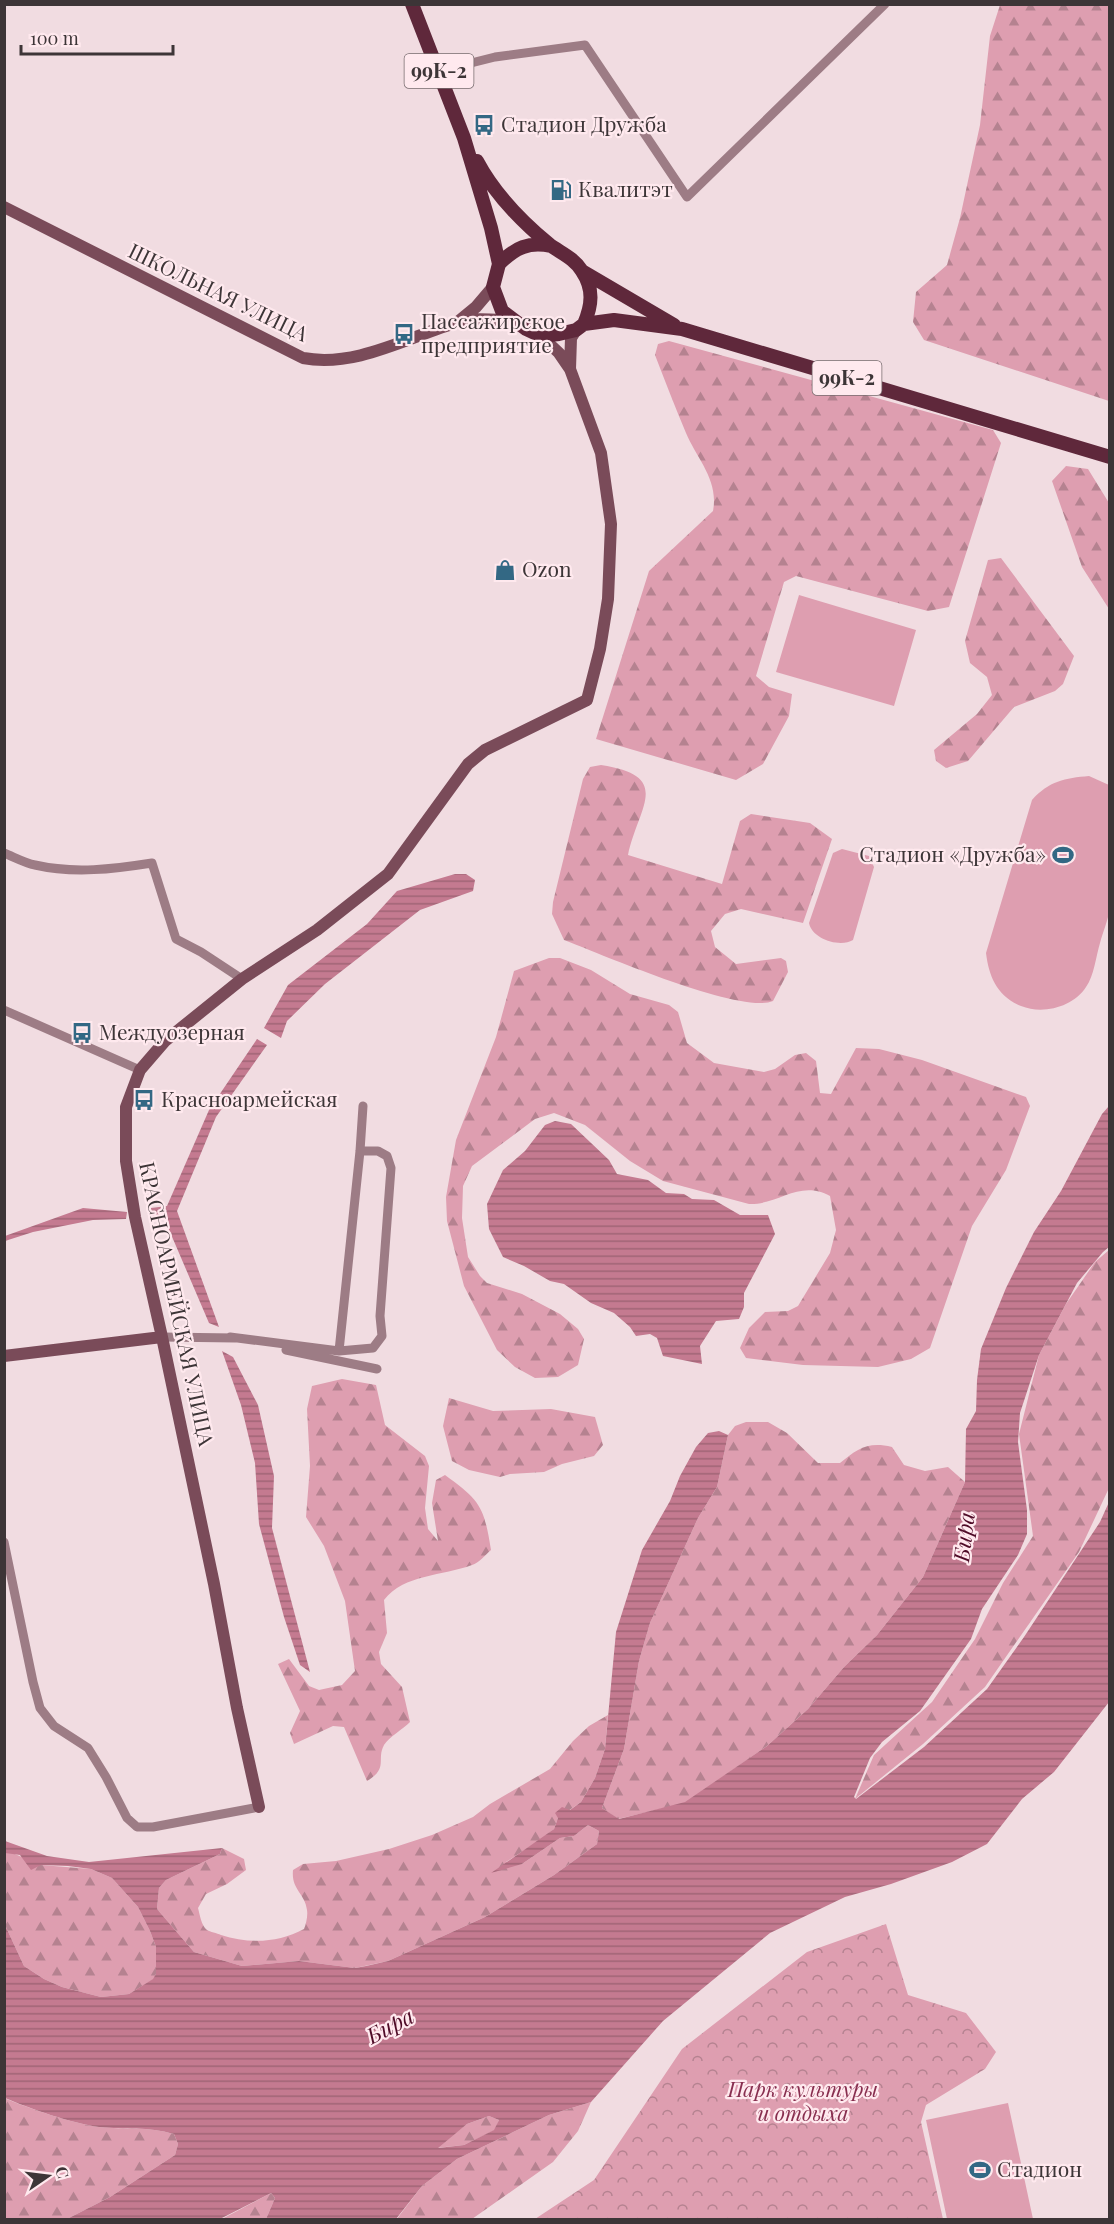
<svg xmlns="http://www.w3.org/2000/svg" width="1114" height="2224" viewBox="0 0 1114 2224" font-family="'Playfair Display',serif">
  <defs>
    <pattern id="forest-firs" width="22" height="20" patternUnits="userSpaceOnUse" patternTransform="scale(1.5)"><rect width="22" height="20" fill="#de9eb0"/><path d="M5 1l3.5 6h-7zM16 11l3.5 6h-7z" fill="#b58290"/></pattern>
    <pattern id="park-crowns" width="20" height="18" patternUnits="userSpaceOnUse" patternTransform="scale(1.5)"><rect width="20" height="18" fill="#de9eb0"/><path d="M2 6a3 3 0 1 1 6 0M12 15a3 3 0 1 1 6 0" fill="none" stroke="#b58290"/></pattern>
    <pattern id="water-rules" width="6" height="5" patternUnits="userSpaceOnUse" patternTransform="scale(1.5)"><rect width="6" height="5" fill="#c47a90"/><path d="M0 2.5h6" fill="none" stroke="#a06576"/></pattern>
  </defs>
  <rect width="100%" height="100%" fill="#f1dce1"/>
  <path fill="url(#forest-firs)" d="M1000 5H1109V401L924 340 913 322 916 292 947 265 960 218 980 125 990 36Z
    M669 341 993 430 1001 443 949 607 928 611 796 576 784 582 756 676 769 687 792 694 789 716 763 764 736 780 596 739 649 571 713 511C719 480 697 459 686 433 675 407 665 381 655 355L658 344Z
    M1066 466 1088 469 1109 503V609L1082 567 1052 481Z
    M1001 558 1074 656 1063 684 1055 691 1014 707 968 761 946 768 936 761 934 750 977 714 992 695 987 677 970 663 965 641 988 560Z
    M601 765C674 776 638 807 628 855L722 884 740 821 751 814 810 823 832 839 803 923 741 909 725 914 711 931 715 947 736 964 781 958 786 961 788 972 773 1001C741 1015 601 954 564 940L552 914 553 902 583 779 590 767Z
    M549 958H560L591 970 630 994 669 1005 678 1012 687 1043 714 1063 764 1072 775 1069 795 1055 806 1053 816 1061 820 1093 831 1094 856 1048 879 1049 922 1060 1026 1097 1030 1106 1006 1170 972 1226 930 1348 911 1359 878 1367 803 1365 746 1358 740 1348 749 1328 765 1312 788 1311 798 1306 830 1253 836 1230 830 1196C799 1179 779 1205 749 1204L663 1181 630 1161 585 1125 554 1113 535 1119 472 1166 463 1186 462 1218 468 1257 480 1276 487 1283 522 1294 560 1314 578 1329 584 1339 578 1365 558 1377 535 1378 515 1367 497 1350 464 1286 447 1221 446 1197 456 1140 496 1037 514 971Z
    M1109 1250V1488L1079 1552 985 1687 923 1744 855 1799 874 1755 932 1702 975 1639 1003 1583 1033 1536 1019 1434 1039 1355 1066 1304 1095 1262Z
    M342 1379 376 1385 385 1425 425 1456 429 1466 425 1508 428 1529 438 1541 432 1503 436 1480 445 1475C481 1501 484 1507 491 1550 485 1555 479 1563 472 1565 443 1576 404 1574 384 1600L387 1633 379 1652 381 1664 402 1687 410 1722C403 1729 389 1737 384 1745 376 1760 389 1768 367 1781L344 1727 333 1726 294 1744 290 1733 300 1711 278 1664 289 1659 309 1686 319 1690 342 1685 355 1671 345 1601 324 1546 306 1517 310 1466 307 1409 312 1386Z
    M449 1398 493 1411 551 1409 595 1417 603 1445 594 1456 562 1464 544 1472 510 1474 500 1477 469 1470 452 1461 443 1426Z
    M746 1422H768L787 1433 818 1463H840C857 1449 868 1441 892 1447L904 1465 925 1471 948 1467 965 1482 923 1577 877 1635 844 1667 808 1709 767 1746 685 1803 618 1819 602 1808 624 1749 639 1661 650 1623 698 1518 717 1487 728 1435 735 1426Z
    M608 1715 605 1749 595 1778 581 1802 558 1818 554 1829 540 1840 506 1862 522 1864 560 1838 574 1836 588 1825 599 1831 597 1844 554 1875 485 1917 399 1956 388 1961 355 1968 299 1961 242 1966 194 1952 157 1909 159 1888 166 1880 220 1854 222 1848 244 1859 246 1870 227 1884 206 1894 198 1908C200 1915 201 1925 207 1930 210 1932 217 1933 221 1935 249 1944 278 1943 304 1929 306 1924 308 1916 307 1910 305 1893 291 1890 293 1870L303 1864 336 1861 389 1849 432 1835 473 1817 490 1804 550 1769 573 1741 589 1726Z
    M10 1852 41 1865 91 1869 112 1878 138 1907 150 1931 156 1947V1974L154 1979 129 1994 101 1997 62 1987 44 1979 24 1966 5 1925V1853Z
    M4 2098C31 2109 71 2123 99 2127 126 2130 147 2126 174 2134L178 2144 175 2155 110 2197 67 2219H5Z
    M591 2102 578 2131 553 2162 472 2219 396 2220 422 2186 457 2159 549 2115Z
    M489 2116 499 2120 495 2130 464 2145 436 2148 467 2124Z
    M271 2193 275 2198 266 2219 220 2220Z"/>
  <path fill="url(#park-crowns)" d="M886 1924 908 1995 966 2013 996 2052 985 2069 926 2105 921 2122 943 2219H535L594 2180 682 2049 807 1952Z"/>
  <path fill="#de9eb0" d="M799 595 916 630 894 706 776 672Z
    M1089 776 1109 785C1110 825 1113 868 1110 908 1108 920 1103 932 1100 943 1096 956 1094 976 1086 987 1073 1007 1043 1015 1021 1006 997 996 989 977 986 953L1032 800C1049 781 1065 778 1089 776Z
    M842 849 869 856 874 867 853 940C840 948 812 939 809 923L833 853Z
    M1008 2103 1033 2219H947L926 2120Z"/>
  <path fill="url(#water-rules)" fill-rule="evenodd" d="M455 874H466L475 880 473 891 420 910 325 984 287 1021 281 1038 264 1028 288 985 367 924 397 891Z
    M257 1039 267 1045 216 1117 177 1211 219 1327 209 1323 164 1218 149 1216 151 1208 167 1206 209 1110Z
    M1109 1106V1247L1103 1252 1077 1283 1039 1355 1020 1413 1018 1442 1027 1510V1534L1018 1555 982 1609 971 1639 920 1711 882 1742 870 1758 854 1797 856 1799 924 1747 987 1689 1024 1637 1100 1522 1109 1502V1702L1054 1772 1022 1799 987 1844 952 1862 891 1884 845 1897 770 1933 663 2021 591 2102 549 2115 457 2159 422 2186 396 2219H266L275 2198 271 2193 220 2219H67L110 2197 175 2155 178 2144 174 2134C147 2126 126 2130 99 2127 71 2123 31 2109 5 2098V1925L24 1966 44 1979 62 1987 101 1997 129 1994 153 1979 156 1974V1947L150 1931 138 1907 112 1878 91 1869 68 1866 41 1865 31 1870 20 1855 5 1853V1841L47 1856 89 1862 222 1848 220 1854 166 1880 159 1888 157 1909 194 1952 242 1966 299 1961 355 1968 366 1966 388 1961 485 1917 554 1875 597 1844 599 1831 588 1825 574 1836 560 1838 522 1864 491 1873 554 1829 558 1818 555 1813 562 1807 570 1810 581 1802 595 1778 605 1749 616 1632 642 1550 670 1501 680 1476 696 1447 708 1433 719 1431 728 1435 717 1487 698 1518 650 1623 639 1661 624 1749 602 1808 619 1819 685 1802 767 1746 808 1709 844 1667 877 1635 923 1577 965 1482 966 1429 976 1411 977 1380 981 1349 1006 1288 1034 1232 1061 1191 1102 1114ZM489 2116 499 2120 494 2130 464 2145 438 2148 467 2124Z
    M555 1121 571 1124 609 1160 617 1174 648 1180 666 1193 684 1194 692 1199 714 1200 740 1215H768L775 1234 744 1293V1307L739 1319 716 1321 700 1346 702 1364 663 1356 657 1338 650 1334 636 1336 630 1327 614 1313 591 1303 564 1284 550 1281 524 1266 503 1257 489 1229 487 1204 503 1170 525 1151 545 1125Z
    M83 1208 127 1212 126 1219 93 1220 33 1232 5 1241V1236Z
    M222 1351 233 1357 258 1405 274 1476 272 1528 310 1672 300 1665 284 1617 259 1524 255 1463 241 1405Z"/>
  <g fill="none" stroke-linecap="round" stroke-linejoin="round">
    <path stroke="#9d7c85" stroke-width="9" d="M439 71 495 57 585 45 687 197 885 4
      M4 853C14 857 25 863 35 865 74 874 114 869 152 863L176 939 201 952 242 979
      M4 1010 140 1070
      M162 1337 235 1338
      M230 1337 339 1351 360 1151 363 1106
      M286 1350 377 1369
      M339 1351 373 1348 382 1336 380 1316 391 1168 387 1156 378 1151H360
      M4 1542 33 1682 40 1708 54 1726 88 1748 106 1777 127 1818 137 1827H153L259 1807"/>
    <path stroke="#7a4b59" stroke-width="12" d="M4 207 303 358C356 368 408 337 458 322 475 317 495 320 513 321
      M459 321 476 307 493 287
      M570 369 571 338 576 330
      M4 1356 162 1337
      M259 1807 237 1708 214 1584 162 1337 135 1217 126 1161V1107L140 1070 165 1041 242 979 317 930 388 874 468 764 485 750 587 700 600 649 608 599 611 524 601 453 570 369 559 353 541 336"/>
    <path stroke="#5f283b" stroke-width="14" d="M412 4 464 138 491 228 499 264 493 287 502 311 526 329 541 336 559 334 576 330 584 324 614 320 682 329 1110 457
      M477 161C494 193 522 222 550 245 561 253 574 258 582 271 594 289 592 305 584 324
      M499 264C515 248 529 241 551 246
      M582 271 674 325"/>
  </g>
  <defs>
    <symbol id="bus-bare" viewBox="-9 -9 18 18"><path d="M-5-6H5V4H4V6H2V4H-2V6H-4V4H-5ZM-3.5-4V0h7V-4ZM-3.5 1.2v1.5H-2V1.2ZM2 1.2v1.5H3.5V1.2Z" fill="#336884" stroke="#ffe9ee" stroke-width="2.5" paint-order="stroke"/></symbol>
    <symbol id="fuel-bare" viewBox="-9 -9 18 18"><path d="M-5.5-6h7V0h2V4h1.3V-2.5L3-4.5l.8-.8L6-3V5H2.5V1h-1V6h-7ZM-4.2-4.7v3.2H.2V-4.7Z" fill="#336884" stroke="#ffe9ee" stroke-width="2.5" paint-order="stroke"/></symbol>
    <symbol id="shop-bare" viewBox="-9 -9 18 18"><path d="M-5-2.5h2.3a2.7 3.5 0 0 1 5.4 0H5L5.5 6h-11ZM-1.5-2.5h3a1.5 2.3 0 0 0-3 0Z" fill="#336884" stroke="#ffe9ee" stroke-width="2.5" paint-order="stroke"/></symbol>
    <symbol id="stadium-bare" viewBox="-9 -9 18 18"><path d="M0-5a6.5 5 0 1 0 0 10a6.5 5 0 1 0 0-10ZM-3.5-1.8h7v3.6h-7Z" fill="#336884" stroke="#ffe9ee" stroke-width="2.5" paint-order="stroke"/></symbol>
  </defs>
  <g fill-rule="evenodd">
    <use href="#bus-bare" x="469" y="110" width="30" height="30"/>
    <use href="#fuel-bare" x="546" y="175" width="30" height="30"/>
    <use href="#bus-bare" x="389" y="319" width="30" height="30"/>
    <use href="#shop-bare" x="490" y="555" width="30" height="30"/>
    <use href="#stadium-bare" x="1048" y="840" width="30" height="30"/>
    <use href="#bus-bare" x="67" y="1018" width="30" height="30"/>
    <use href="#bus-bare" x="129" y="1085" width="30" height="30"/>
    <use href="#stadium-bare" x="965" y="2155" width="30" height="30"/>
  </g>
  <g text-anchor="middle" stroke-width="4.5" stroke-linejoin="round" paint-order="stroke">
    <g fill="#ffe9ee" stroke="#776b6e" stroke-width="1.5">
      <rect x="404.5" y="54" width="69" height="34" rx="4.5"/>
      <rect x="812.5" y="361" width="69" height="34" rx="4.5"/>
    </g>
    <g font-size="20" font-weight="bold" fill="#3d3537">
      <text x="439" y="78">99К-2</text>
      <text x="847" y="385">99К-2</text>
    </g>
    <g font-size="21" fill="#3d3537" stroke="#ffe9ee" text-anchor="start">
      <text x="501" y="132">Стадион Дружба</text>
      <text x="578" y="197">Квалитэт</text>
      <text x="421" y="329">Пассажирское<tspan x="421" dy="24">предприятие</tspan></text>
      <text x="522" y="577">Ozon</text>
      <text x="1046" y="862" text-anchor="end">Стадион «Дружба»</text>
      <text x="99" y="1040">Междуозерная</text>
      <text x="161" y="1107">Красноармейская</text>
      <text x="997" y="2177">Стадион</text>
    </g>
    <g font-size="21" fill="#3d3537" stroke="#ffe9ee">
      <text transform="translate(218 293) rotate(26)" y="7">ШКОЛЬНАЯ УЛИЦА</text>
      <text transform="translate(176 1304) rotate(78)" y="7">КРАСНОАРМЕЙСКАЯ УЛИЦА</text>
    </g>
    <g font-size="21" font-style="italic" fill="#882e4f" stroke="#ffe9ee">
      <text x="803" y="2097">Парк культуры<tspan x="803" dy="24">и отдыха</tspan></text>
    </g>
    <g font-size="22" font-style="italic" fill="#4f0b27" stroke="#ffe9ee">
      <text transform="translate(964 1537) rotate(-83)" y="8">Бира</text>
      <text transform="translate(390 2026) rotate(-28)" y="8">Бира</text>
    </g>
  </g>
  <rect width="1114" height="2224" fill="none" stroke="#3d3537" stroke-width="12"/>
  <g transform="translate(48 2176) rotate(76)" stroke="#ffe9ee" stroke-width="4.5" paint-order="stroke">
  <path d="M0-4.5L10 22L0 15L-10 22Z" fill="#3d3537"/>
  <text y="-9" font-size="16" font-weight="bold" text-anchor="middle" fill="#3d3537">С</text>
  </g>
  <path d="M21 45v9h152v-9" fill="none" stroke="#3d3537" stroke-width="3"/>
  <text x="30" y="45" font-size="18" fill="#3d3537" stroke="#ffe9ee" stroke-width="4.5" paint-order="stroke">100 m</text>
</svg>
